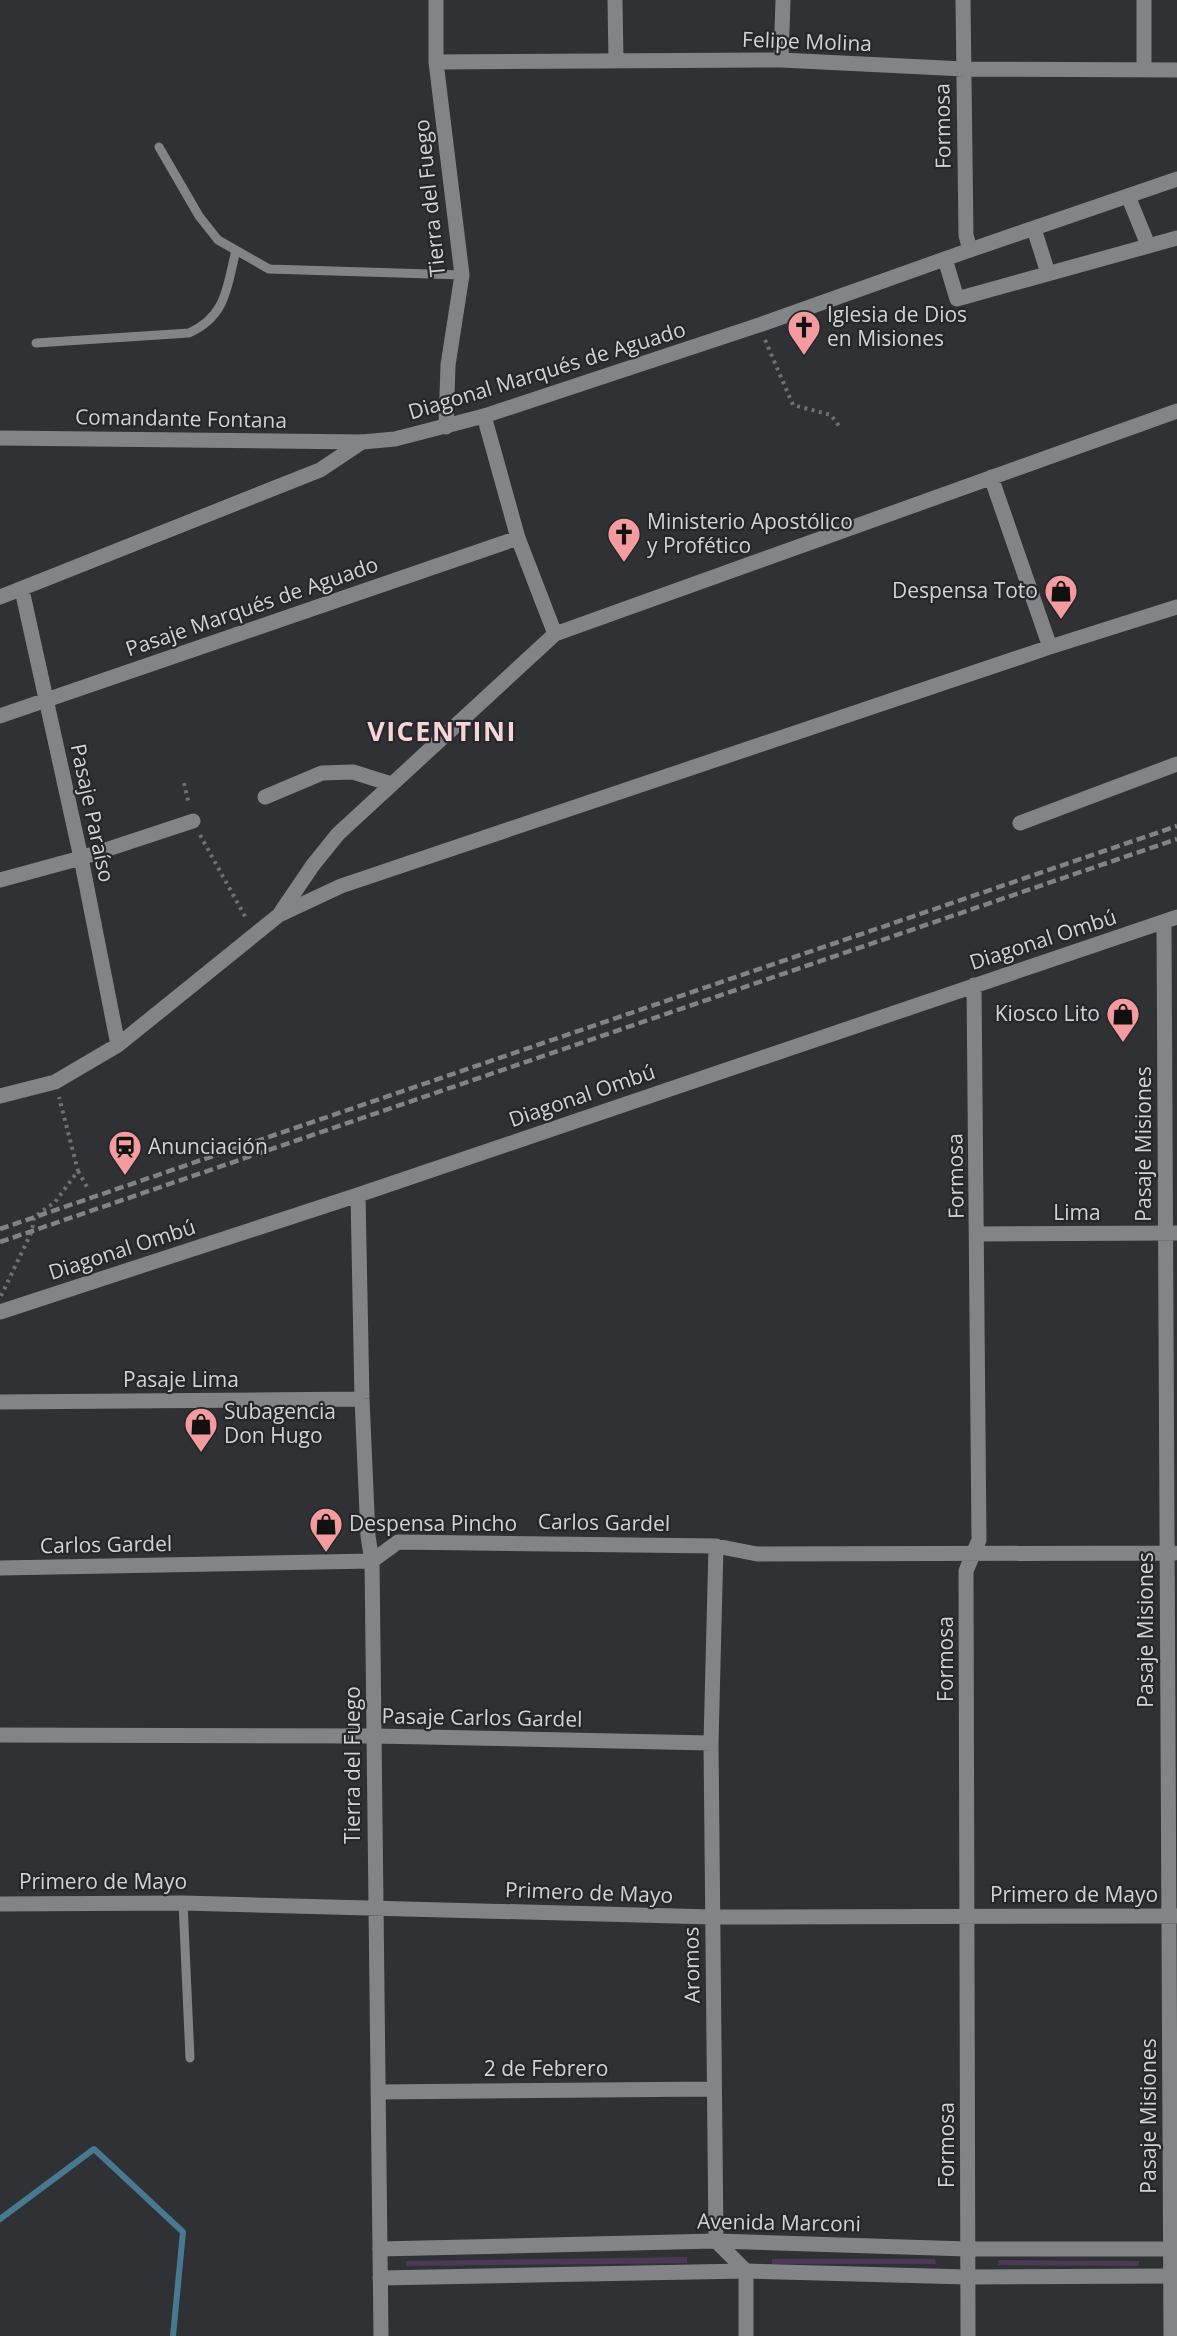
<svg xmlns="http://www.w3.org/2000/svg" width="1177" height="2336" viewBox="0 0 1177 2336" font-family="'Open Sans',sans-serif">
  <rect width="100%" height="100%" fill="#303135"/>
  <path fill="#4b3a53" d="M687 2257V2263L406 2266V2261Z
    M772 2259H935L936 2264H772Z
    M998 2260 1139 2261V2266L998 2265Z"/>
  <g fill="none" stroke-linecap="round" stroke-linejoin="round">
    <path stroke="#497990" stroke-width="6" d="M0 2219 94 2149 183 2232 173 2336"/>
    <path stroke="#6f7074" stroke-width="4" stroke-dasharray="3 4.5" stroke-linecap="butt" d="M765 340 793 405 831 415 839 426
      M184 783 189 805
      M200 835 247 920
      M78 1171 87 1187
      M1 1296 32 1231 34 1217 55 1202 78 1171 59 1097"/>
    <path stroke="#828488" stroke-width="9" d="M159 147 199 216 218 240 269 269 462 275
      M36 343 189 333C227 316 227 286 236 250
      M183 1903 190 2058"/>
    <path stroke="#828488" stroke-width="15" d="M436 0V62L462 275 448 365 446 427
      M615 0 616 61
      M963 0 966 235 970 250
      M781 60 783 0
      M436 62 781 60 964 69 1177 70
      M1144 69V0
      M1128 196 1148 245
      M1034 229 1048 273
      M945 259 957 299 1177 238
      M484 416 518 538 555 634
      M991 477 1050 647
      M22 590 81 858 118 1045
      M0 597 320 470 362 442
      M0 716 518 538
      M265 797 322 773 353 772 391 784
      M1020 823 1177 764
      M0 880 81 858 193 821
      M281 912 313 865 338 834 555 634 1177 411
      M1164 923 1171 2336
      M0 1096 55 1082 118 1045 279 915 341 886 1050 647 1177 607
      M358 1195 362 1399 368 1536 372 1561 381 2336
      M977 1234 1177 1233
      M0 1312 358 1195 1177 917
      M0 1402 362 1399
      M716 1546 711 1743 716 2241 746 2271V2336
      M0 1568 372 1561 398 1542 716 1546 757 1554 1174 1553
      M0 1735 375 1736 711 1743
      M0 1904 183 1903 712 1917 1177 1916
      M378 2092 714 2089
      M968 2336 966 1571 979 1540 974 985"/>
    <path stroke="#828488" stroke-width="15" d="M0 438 362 442 395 439 484 416 759 325 970 250 1177 179"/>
    <path stroke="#828488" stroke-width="15" d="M380 2249 716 2241 967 2249H1177
      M380 2278 746 2271 967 2277 1177 2276"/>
    <path stroke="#828386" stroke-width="4.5" stroke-dasharray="9 4.5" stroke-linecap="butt" d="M0 1229 1177 826
      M0 1242 1177 839"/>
  </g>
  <defs>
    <symbol id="church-pin" viewBox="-11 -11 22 30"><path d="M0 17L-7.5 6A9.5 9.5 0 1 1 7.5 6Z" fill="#f49b9f" stroke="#26272b"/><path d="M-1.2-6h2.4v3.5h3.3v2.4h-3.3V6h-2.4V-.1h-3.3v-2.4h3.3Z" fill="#111"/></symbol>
    <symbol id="shop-pin" viewBox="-11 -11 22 30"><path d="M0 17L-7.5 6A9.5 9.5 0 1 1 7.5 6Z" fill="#f49b9f" stroke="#26272b"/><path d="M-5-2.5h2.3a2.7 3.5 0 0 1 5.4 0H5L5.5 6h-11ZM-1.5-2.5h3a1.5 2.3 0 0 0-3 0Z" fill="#111"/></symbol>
    <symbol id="station-pin" viewBox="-11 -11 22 30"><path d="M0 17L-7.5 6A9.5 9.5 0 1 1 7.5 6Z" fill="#f49b9f" stroke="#26272b"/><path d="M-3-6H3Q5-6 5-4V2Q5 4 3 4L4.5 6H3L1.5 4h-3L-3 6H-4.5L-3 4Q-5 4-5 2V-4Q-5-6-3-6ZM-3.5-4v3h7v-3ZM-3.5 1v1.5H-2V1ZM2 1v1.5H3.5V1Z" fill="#111"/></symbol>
  </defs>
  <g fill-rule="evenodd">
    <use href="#church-pin" x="785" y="308" width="38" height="52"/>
    <use href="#church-pin" x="605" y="515" width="38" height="52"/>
    <use href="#shop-pin" x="1042" y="572" width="38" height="52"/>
    <use href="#shop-pin" x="1104" y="995" width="38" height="52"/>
    <use href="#station-pin" x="106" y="1128" width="38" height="52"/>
    <use href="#shop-pin" x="182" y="1405" width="38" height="52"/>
    <use href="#shop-pin" x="307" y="1505" width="38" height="52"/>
  </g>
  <g text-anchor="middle" stroke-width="4.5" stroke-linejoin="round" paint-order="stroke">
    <g font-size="21" fill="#d2d3d5" stroke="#26272b">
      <text transform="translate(807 42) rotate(2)" y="7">Felipe Molina</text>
      <text transform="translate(943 126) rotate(-91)" y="7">Formosa</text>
      <text transform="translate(430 198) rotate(-96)" y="7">Tierra del Fuego</text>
      <text transform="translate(547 371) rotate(-17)" y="7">Diagonal Marqués de Aguado</text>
      <text transform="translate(181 419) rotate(1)" y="7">Comandante Fontana</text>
      <text transform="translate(252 607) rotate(-19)" y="7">Pasaje Marqués de Aguado</text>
      <text transform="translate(92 813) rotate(78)" y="7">Pasaje Paraíso</text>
      <text transform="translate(1043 940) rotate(-18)" y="7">Diagonal Ombú</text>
      <text transform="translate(582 1096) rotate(-19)" y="7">Diagonal Ombú</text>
      <text transform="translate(1144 1144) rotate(-90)" y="7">Pasaje Misiones</text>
      <text transform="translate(956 1176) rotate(-91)" y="7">Formosa</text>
      <text x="1077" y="1220">Lima</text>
      <text transform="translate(122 1250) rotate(-18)" y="7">Diagonal Ombú</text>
      <text x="181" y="1387">Pasaje Lima</text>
      <text transform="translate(604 1523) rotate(1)" y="7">Carlos Gardel</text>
      <text transform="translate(106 1545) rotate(-1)" y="7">Carlos Gardel</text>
      <text transform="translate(1146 1630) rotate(-90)" y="7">Pasaje Misiones</text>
      <text transform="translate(946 1659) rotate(-90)" y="7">Formosa</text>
      <text transform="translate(482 1718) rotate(1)" y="7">Pasaje Carlos Gardel</text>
      <text transform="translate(353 1765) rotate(-90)" y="7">Tierra del Fuego</text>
      <text x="103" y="1889">Primero de Mayo</text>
      <text transform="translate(589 1893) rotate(2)" y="7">Primero de Mayo</text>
      <text x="1074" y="1902">Primero de Mayo</text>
      <text transform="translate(692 1965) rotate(-91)" y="7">Aromos</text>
      <text x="546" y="2076">2 de Febrero</text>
      <text transform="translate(1149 2116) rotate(-90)" y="7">Pasaje Misiones</text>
      <text transform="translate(947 2145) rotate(-90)" y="7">Formosa</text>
      <text transform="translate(779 2223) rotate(1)" y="7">Avenida Marconi</text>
    </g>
    <g font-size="21" fill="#d2d3d5" stroke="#26272b" text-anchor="start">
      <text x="827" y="322">Iglesia de Dios<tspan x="827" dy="24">en Misiones</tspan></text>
      <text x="647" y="529">Ministerio Apostólico<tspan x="647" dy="24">y Profético</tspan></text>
      <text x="1038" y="598" text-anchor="end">Despensa Toto</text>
      <text x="1100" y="1021" text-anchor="end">Kiosco Lito</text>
      <text x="148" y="1154">Anunciación</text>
      <text x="224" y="1419">Subagencia<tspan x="224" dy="24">Don Hugo</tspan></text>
      <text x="349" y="1531">Despensa Pincho</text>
    </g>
    <g font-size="27" font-weight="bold" letter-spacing="1.5" fill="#f8d5d5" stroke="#26272b">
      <text x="442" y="741">VICENTINI</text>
    </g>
  </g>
</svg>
